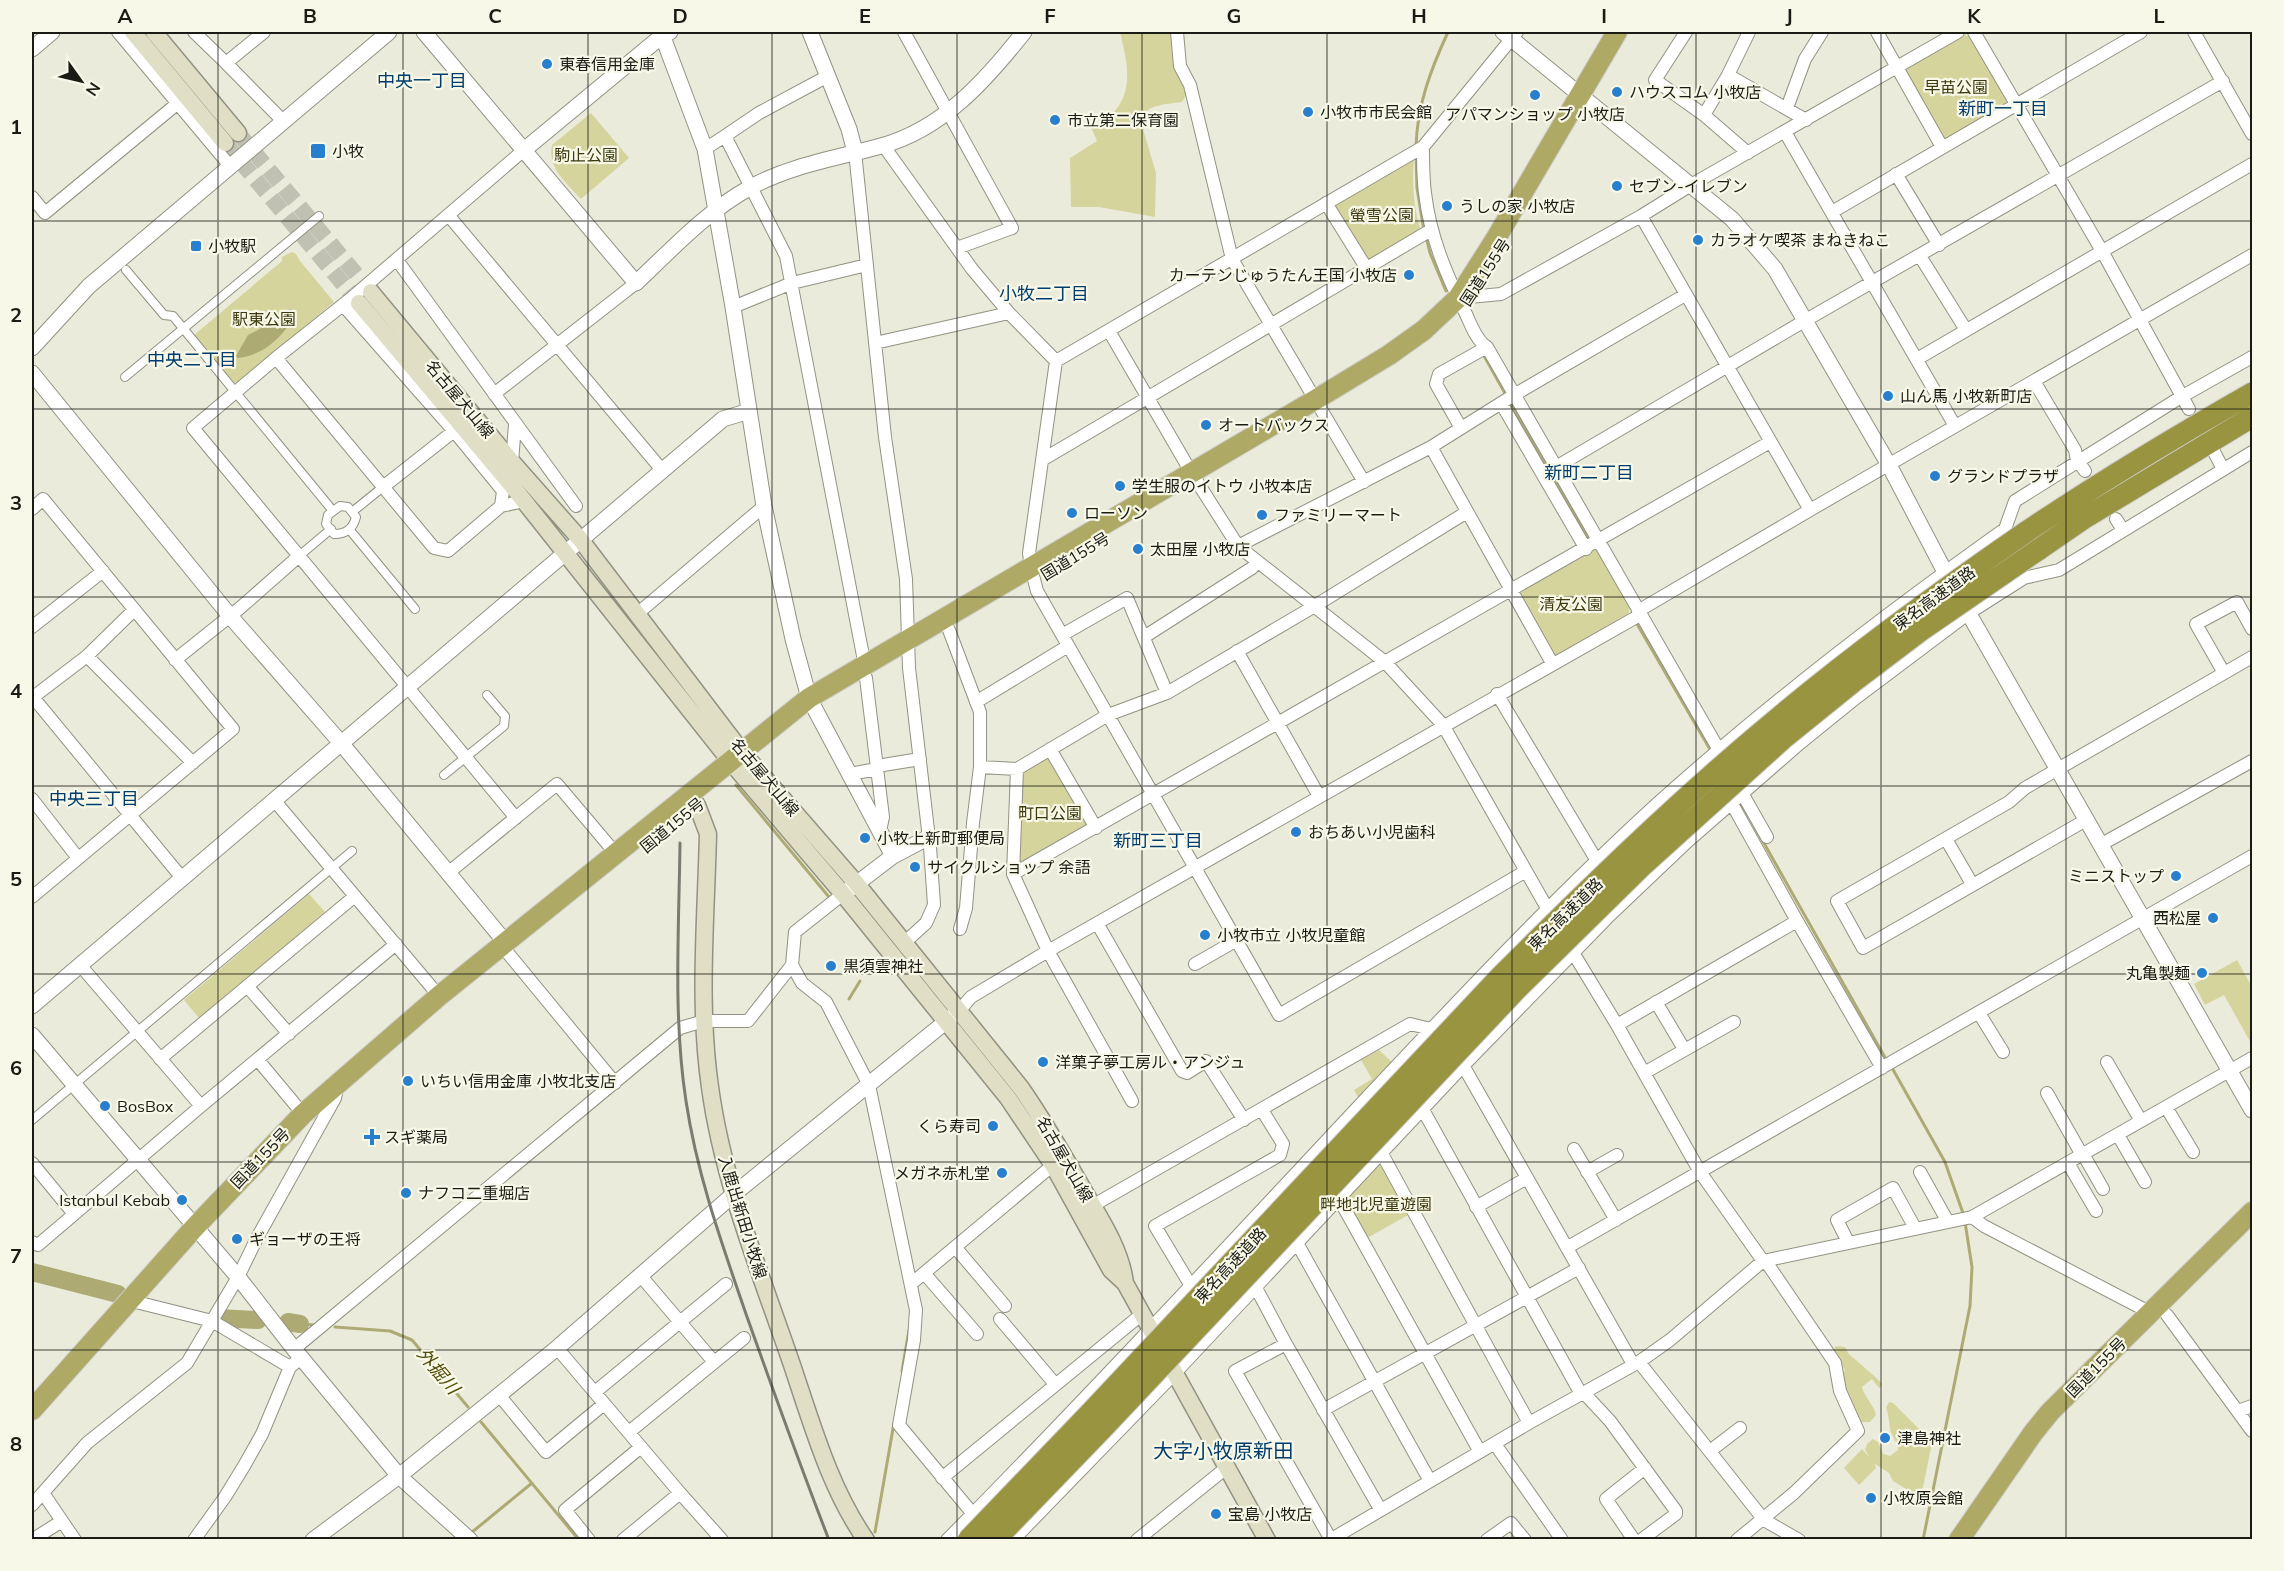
<svg xmlns="http://www.w3.org/2000/svg" width="2284" height="1571" viewBox="0 0 2284 1571" font-family="Mulish,'Noto Sans JP',sans-serif">
  <rect width="100%" height="100%" fill="#ebebdb"/>
  <path fill="#d6d49d" d="M1120 32H1174L1189 90 1182 102C1168 104 1147 104 1140 119L1156 173 1155 217 1099 207H1071L1070 158 1097 141 1091 127C1098 123 1108 118 1114 112 1135 89 1126 58 1120 32Z
    M1965 35 1970 37 2007 101 2005 106 1948 138H1943L1906 74V69Z
    M591 113 629 158 581 199C567 183 547 168 552 145Z
    M1414 157C1412 182 1413 207 1421 231L1369 261 1365 260 1334 207 1335 203Z
    M292 252 296 254 300 261 334 302 238 382 233 383 193 336 282 261V257Z
    M1597 547 1631 605 1628 614 1556 655 1551 654 1519 592Z
    M1047 756 1089 822 1088 827 1022 864 1018 861 1022 772Z
    M309 894 325 912 199 1018 184 1000Z
    M2237 960 2252 987V1045L2224 995 2205 1005 2194 984Z
    M1379 1050 1393 1063 1360 1101 1354 1090 1372 1079 1361 1060Z
    M1381 1161 1410 1214 1367 1238 1345 1200Z
    M1836 1346 1845 1347 1849 1354 1882 1383V1386L1879 1388 1872 1379 1862 1387C1865 1398 1874 1405 1876 1415L1870 1422H1860L1841 1379 1845 1370 1832 1352Z
    M1889 1402 1893 1403C1901 1411 1909 1419 1917 1427 1921 1431 1928 1434 1933 1438L1923 1487 1920 1493 1916 1495 1893 1481 1889 1473 1875 1464 1876 1468 1859 1485 1844 1468 1862 1449 1870 1458 1865 1450 1867 1444 1873 1439 1878 1442 1883 1454 1890 1456 1898 1450C1898 1443 1895 1441 1892 1435 1888 1426 1890 1417 1886 1408Z"/>
  <path fill="#adaa74" d="M290 309 294 310 295 315C283 337 263 356 237 358L236 356 248 335 260 329 270 317Z"/>
  <g fill="none" stroke-linecap="round" stroke-linejoin="round">
    <path stroke="#adaa74" stroke-width="3" d="M1416 147C1417 105 1431 69 1448 32
      M1416 154 1417 188 1424 231
      M1426 237 1430 253 1446 291
      M1483 354 1506 395
      M1509 401 1589 540
      M1637 624 1711 751
      M736 785 829 897
      M1756 829 1887 1061
      M849 999 860 981
      M1891 1066 1945 1162 1964 1216
      M300 1324 315 1325
      M335 1327 390 1331 412 1340 468 1407
      M902 1371 909 1330
      M481 1422 579 1540
      M875 1532 894 1423
      M471 1533 532 1483
      M1923 1540 1970 1306 1972 1267 1965 1222"/>
    <path stroke="#adaa74" stroke-width="18" d="M32 1272 118 1294
      M218 1318 258 1320
      M288 1322 300 1324"/>
    <path stroke="#c1c1b3" stroke-width="16" stroke-dasharray="16 8" stroke-linecap="butt" d="M238 133 371 292
      M225 143 359 303"/>
    <defs>
      <path id="pedestrian" d="M126 270 164 315 173 316 333 511
        M125 377 319 216
        M340 506 348 507 356 517C353 529 346 534 334 534L326 524 328 515Z
        M352 512 383 487
        M349 529 415 609
        M299 556 331 529
        M444 775 504 726 505 716 487 695
        M32 1120 352 851"/>
      <path id="minor" d="M118 32 230 166
        M194 32 226 63 264 32
        M904 32 1012 228 957 248
        M1177 32 1180 66 1190 85 1232 259 1364 482
        M1517 32 1423 147 1056 361 1029 553 1031 568 1037 591 1279 1015 1526 871
        M1686 32 1655 80 1704 115 1748 153
        M1877 32 1942 147
        M1974 32 2102 251 2189 409
        M2194 32 2252 134
        M226 63 283 121
        M1728 75 1806 120
        M828 76 759 113 725 136 786 256 865 666
        M1787 108 1805 59 1822 32
        M1704 115 1728 75 1749 32
        M1785 132 1955 426
        M883 145 972 269 1009 313 1056 361
        M1423 147C1423 162 1423 178 1425 193 1430 236 1446 274 1465 312 1470 322 1476 341 1487 347L1719 750
        M705 149 725 136
        M855 152 885 437 906 579 909 668 930 847 934 905 926 923 904 943
        M1896 174 1939 245
        M32 197 45 213 178 103
        M1326 203 1367 269
        M1832 212 2141 32
        M449 216 662 470
        M1641 216 1810 510
        M1920 256 1966 330
        M397 260 576 506
        M1458 298 1501 294 1641 216 1691 185 1958 32
        M343 305 454 431 503 491 501 506
        M733 307 792 283 867 265
        M1109 331 1191 472 1238 546 1385 662 1443 725 1551 915
        M875 343 1009 313
        M276 358 434 548 448 551 501 506 524 501
        M1917 359 2252 164
        M2034 381 2075 450 2077 460 2085 471
        M494 394 636 283
        M1501 403 1586 549
        M1461 428 1436 384 1439 374 1487 347
        M1431 447 1552 663
        M2212 448 2223 469
        M1042 460 1431 230
        M512 462 515 424
        M1556 467 1806 320 2223 81
        M383 487 454 431
        M32 509 43 499 233 729 32 897
        M2116 519 2123 530
        M1238 546 1431 447 1514 395 1685 295
        M1638 611 1810 510 2252 255
        M637 614 764 506
        M32 627 103 571
        M949 630 980 712V767L1017 769
        M1062 635 1127 598 1167 693
        M1144 637 1252 568 1257 562
        M1237 651 1319 796
        M87 656 193 763
        M175 660 240 608 299 556
        M2224 673 2196 624 2237 602 2252 629
        M866 678 883 817 880 831
        M1497 694 1597 861
        M32 696 182 878
        M32 698 87 656 134 610
        M976 702 1068 646
        M1050 749 1096 828
        M877 766 920 759
        M850 774 877 769
        M1742 793 1767 837
        M32 799 78 858
        M274 800 439 996
        M1731 802 1797 921 1882 1068
        M516 818 193 428 276 358 349 300 524 150
        M2086 820 1863 948 1837 901 2009 802 2025 788 2252 657
        M1946 839 1972 884
        M2100 845 2252 761
        M448 873 557 784 617 855
        M1013 874 1770 442
        M1097 923 1182 1071 1187 1073 1206 1061 1244 1120
        M960 929 966 908 973 823 980 767
        M502 946 615 1083
        M1569 946 1617 1025 1700 1172 1763 1261 1769 1266 1835 1363 1840 1391 1858 1431 1794 1493 1737 1540
        M1195 964 1237 940
        M80 965 201 1106
        M792 965 802 983 826 1002 869 1085 916 1310 914 1340 899 1425 978 1520
        M247 986 289 1034
        M1656 1002 1684 1049
        M959 1011 971 997 1048 951 1640 615
        M1979 1013 2003 1052
        M1617 1025 1797 921
        M160 1059 355 896
        M258 1060 303 1114
        M1460 1060 1633 1364
        M2107 1062 2141 1121
        M1644 1073 1734 1022
        M2047 1093 2082 1155
        M1132 1101 1048 951 1013 874 1017 769 1108 715 1167 693 1313 607 1467 512
        M2166 1107 2193 1152
        M1422 1108 1581 1394
        M2118 1135 2145 1182
        M1574 1149 1616 1220
        M1381 1152 1529 1423
        M2083 1154 2103 1189
        M32 1163 74 1214
        M2068 1163 2096 1211
        M1587 1172 1617 1155
        M1920 1172 1948 1222
        M1338 1197 1480 1452
        M1092 1206 1410 1024 1431 1029 1436 1034
        M1476 1207 1527 1178
        M1972 1217 1984 1226 2151 1313
        M32 1242 38 1245 201 1106 396 944
        M1848 1242 1837 1220 1893 1188 1915 1228
        M1297 1243 1430 1481
        M955 1247 1005 1306
        M1568 1247 2252 856
        M924 1273 977 1334
        M640 1275 714 1362
        M911 1284 1053 1165
        M1191 1286 1155 1226 1280 1155 1283 1144 1262 1110
        M1255 1286 1286 1344 1380 1509
        M128 1300 212 1321 290 1367
        M2167 1315 2252 1431
        M1000 1319 1055 1384
        M1286 1344 1235 1371 1330 1538
        M557 1348 680 1493 722 1540
        M294 1349 680 1028 704 1021H748L792 965 795 932 843 894
        M1639 1362 1764 1520 1799 1540
        M595 1392 726 1284
        M1584 1393 1610 1421 1676 1511V1514L1641 1540
        M499 1395 546 1452 604 1404
        M1323 1410 1579 1268
        M2238 1411 2252 1406
        M629 1432 744 1338
        M1495 1444 1562 1540
        M1710 1451 1740 1428
        M942 1478 1142 1314
        M43 1493 75 1540
        M32 1505 87 1443 187 1363 238 1277 257 1238 335 1098 338 1084
        M32 1540 62 1521
        M194 1540 225 1497 244 1466 262 1434 290 1367 301 1358
        M589 1540 565 1510 641 1447
        M623 1540 680 1493
        M947 1540C1076 1409 1202 1274 1328 1139 1435 1025 1542 909 1658 803 1768 704 1884 615 2005 529L2015 501 2181 397 2252 357
        M1013 1540 1175 1373 1464 1065 1607 918 1687 842 1799 744 1852 701 1969 613 2024 578 2059 570 2252 452
        M1137 1540 1226 1468
        M1330 1540 1529 1423 1639 1362 1670 1340 1763 1261 1972 1217 2252 1058
        M1487 1540 1511 1523 1525 1540
        M1634 1540 1606 1499 1645 1468"/>
      <path id="tertiary" d="M424 32 636 283C672 249 707 211 751 187 791 165 838 158 881 146 943 129 986 80 1024 32
        M661 32 705 149 733 307 764 506 793 639 809 698 893 856
        M810 32 849 129 855 152
        M1503 32 1732 219 1775 269 1889 465 1945 572 2252 1110
        M32 49 52 32
        M524 150 663 35 670 32
        M32 348 89 286 389 32
        M32 373 230 616 341 743 506 943
        M847 891 893 856 929 837
        M32 1006 723 419 749 411
        M32 1035 238 1277 294 1349 399 1476 470 1540
        M313 1540 399 1476 557 1348 734 1194 954 1015"/>
      <path id="secondary" d="M133 32 225 143
        M154 32 238 133
        M371 292 512 462 580 539 742 752 856 883 1021 1088C1044 1121 1064 1156 1084 1191 1101 1220 1121 1250 1125 1283
        M359 303 509 482 731 762 843 894 1008 1098 1053 1165 1111 1270 1125 1283 1267 1540
        M697 805 708 834C706 918 698 1004 710 1087 723 1183 761 1274 792 1365 812 1424 830 1489 866 1540"/>
      <path id="trunk" d="M32 1410 194 1228 303 1114 439 996 809 698 1315 400 1389 355 1424 330 1458 298 1495 240 1617 32
        M1959 1540 2033 1433 2050 1412 2252 1212"/>
      <path id="motorway" d="M2026 532C2100 482 2175 437 2252 393
        M2038 550 2083 519 2252 417"/>
    </defs>
    <use href="#pedestrian" stroke="#929283" stroke-width="10"/>
    <use href="#minor" stroke="#929283" stroke-width="14"/>
    <use href="#tertiary" stroke="#929283" stroke-width="17"/>
    <use href="#secondary" stroke="#929283" stroke-width="19"/>
    <use href="#trunk" stroke="#cdcdcc" stroke-width="22"/>
    <use href="#motorway" stroke="#cdcdcc" stroke-width="23"/>
    <use href="#pedestrian" stroke="#fff" stroke-width="8"/>
    <use href="#minor" stroke="#fff" stroke-width="12"/>
    <use href="#tertiary" stroke="#fff" stroke-width="15"/>
    <use href="#secondary" stroke="#e0dfc6" stroke-width="16"/>
    <use href="#trunk" stroke="#aeaa66" stroke-width="20"/>
    <use href="#motorway" stroke="#999440" stroke-width="21"/>
    <path stroke="#7b7b71" stroke-width="3" d="M680 843C679 929 673 1017 686 1101 697 1175 722 1244 746 1314 773 1390 800 1465 829 1540"/>
    <defs>
      <path id="motorway-bridge" d="M968 1540 1091 1412 1500 977C1588 889 1677 802 1772 723 1853 655 1939 592 2026 532
        M995 1540 1105 1426 1515 991 1641 867 1785 737 1853 682 1923 629 2038 550"/>
    </defs>
    <use href="#motorway-bridge" stroke="#cdcdcc" stroke-width="23" stroke-linecap="butt"/>
    <use href="#motorway-bridge" stroke="#999440" stroke-width="21"/>
  </g>
  <path fill="none" stroke="#1b1b15" stroke-width="1.5" stroke-opacity="0.55" d="M218 32V1540M403 32V1540M588 32V1540M772 32V1540M957 32V1540M1142 32V1540M1327 32V1540M1512 32V1540M1696 32V1540M1881 32V1540M2066 32V1540M32 221H2252M32 409H2252M32 597H2252M32 786H2252M32 974H2252M32 1162H2252M32 1350H2252"/>
  <g fill="#287fcd" stroke="#f8f8e8" stroke-width="2">
    <circle cx="547" cy="64" r="6"/>
    <circle cx="1617" cy="92" r="6"/>
    <circle cx="1535" cy="95" r="6"/>
    <circle cx="1308" cy="112" r="6"/>
    <circle cx="1055" cy="120" r="6"/>
    <rect x="310" y="143" width="16" height="16" rx="3"/>
    <circle cx="1617" cy="186" r="6"/>
    <circle cx="1447" cy="206" r="6"/>
    <circle cx="1698" cy="240" r="6"/>
    <rect x="190" y="240" width="12" height="12" rx="3"/>
    <circle cx="1409" cy="275" r="6"/>
    <circle cx="1888" cy="396" r="6"/>
    <circle cx="1206" cy="425" r="6"/>
    <circle cx="1935" cy="476" r="6"/>
    <circle cx="1120" cy="486" r="6"/>
    <circle cx="1072" cy="513" r="6"/>
    <circle cx="1262" cy="515" r="6"/>
    <circle cx="1138" cy="549" r="6"/>
    <circle cx="1296" cy="832" r="6"/>
    <circle cx="865" cy="838" r="6"/>
    <circle cx="915" cy="867" r="6"/>
    <circle cx="2176" cy="876" r="6"/>
    <circle cx="2213" cy="918" r="6"/>
    <circle cx="1205" cy="935" r="6"/>
    <circle cx="831" cy="966" r="6"/>
    <circle cx="2202" cy="973" r="6"/>
    <circle cx="1043" cy="1062" r="6"/>
    <circle cx="408" cy="1081" r="6"/>
    <circle cx="105" cy="1106" r="6"/>
    <circle cx="993" cy="1126" r="6"/>
    <path d="M369 1128h6v6h6v6h-6v6h-6v-6h-6v-6h6z"/>
    <circle cx="1002" cy="1173" r="6"/>
    <circle cx="406" cy="1193" r="6"/>
    <circle cx="182" cy="1200" r="6"/>
    <circle cx="237" cy="1239" r="6"/>
    <circle cx="1885" cy="1438" r="6"/>
    <circle cx="1871" cy="1498" r="6"/>
    <circle cx="1216" cy="1514" r="6"/>
  </g>
  <g text-anchor="middle" stroke-width="4.5" stroke-linejoin="round" paint-order="stroke">
    <g font-size="16" fill="#1b1b15" stroke="#f8f8e8" text-anchor="start">
      <text x="559" y="70">東春信用金庫</text>
      <text x="1629" y="98">ハウスコム 小牧店</text>
      <text x="1320" y="118">小牧市市民会館</text>
      <text x="1535" y="120" text-anchor="middle">アパマンショップ 小牧店</text>
      <text x="1067" y="126">市立第二保育園</text>
      <text x="332" y="157">小牧</text>
      <text x="1629" y="192">セブン-イレブン</text>
      <text x="1459" y="212">うしの家 小牧店</text>
      <text x="1710" y="246">カラオケ喫茶 まねきねこ</text>
      <text x="208" y="252">小牧駅</text>
      <text x="1397" y="281" text-anchor="end">カーテンじゅうたん王国 小牧店</text>
      <text x="1900" y="402">山ん馬 小牧新町店</text>
      <text x="1218" y="431">オートバックス</text>
      <text x="1947" y="482">グランドプラザ</text>
      <text x="1132" y="492">学生服のイトウ 小牧本店</text>
      <text x="1084" y="519">ローソン</text>
      <text x="1274" y="521">ファミリーマート</text>
      <text x="1150" y="555">太田屋 小牧店</text>
      <text x="1308" y="838">おちあい小児歯科</text>
      <text x="877" y="844">小牧上新町郵便局</text>
      <text x="927" y="873">サイクルショップ 余語</text>
      <text x="2164" y="882" text-anchor="end">ミニストップ</text>
      <text x="2201" y="924" text-anchor="end">西松屋</text>
      <text x="1217" y="941">小牧市立 小牧児童館</text>
      <text x="843" y="972">黒須雲神社</text>
      <text x="2190" y="979" text-anchor="end">丸亀製麺</text>
      <text x="1055" y="1068">洋菓子夢工房ル・アンジュ</text>
      <text x="420" y="1087">いちい信用金庫 小牧北支店</text>
      <text x="117" y="1112">BosBox</text>
      <text x="981" y="1132" text-anchor="end">くら寿司</text>
      <text x="384" y="1143">スギ薬局</text>
      <text x="990" y="1179" text-anchor="end">メガネ赤札堂</text>
      <text x="418" y="1199">ナフコ二重堀店</text>
      <text x="170" y="1206" text-anchor="end">Istanbul Kebab</text>
      <text x="249" y="1245">ギョーザの王将</text>
      <text x="1897" y="1444">津島神社</text>
      <text x="1883" y="1504">小牧原会館</text>
      <text x="1228" y="1520">宝島 小牧店</text>
    </g>
    <g font-size="16" fill="#3c390d" stroke="#f8f8e8">
      <text x="1956" y="93">早苗公園</text>
      <text x="586" y="161">駒止公園</text>
      <text x="1382" y="221">螢雪公園</text>
      <text x="264" y="325">駅東公園</text>
      <text x="1571" y="610">清友公園</text>
      <text x="1050" y="819">町口公園</text>
      <text x="1376" y="1210">畔地北児童遊園</text>
    </g>
    <g font-size="16" fill="#1b1b15" stroke="#f8f8e8">
      <text transform="translate(1485 272) rotate(-57)" y="6">国道155号</text>
      <text transform="translate(460 399) rotate(50)" y="6">名古屋犬山線</text>
      <text transform="translate(1075 556) rotate(-31)" y="6">国道155号</text>
      <text transform="translate(1934 598) rotate(-36)" y="6">東名高速道路</text>
      <text transform="translate(765 777) rotate(50)" y="6">名古屋犬山線</text>
      <text transform="translate(672 825) rotate(-39)" y="6">国道155号</text>
      <text transform="translate(1565 914) rotate(-44)" y="6">東名高速道路</text>
      <text transform="translate(260 1158) rotate(-46)" y="6">国道155号</text>
      <text transform="translate(1065 1159) rotate(60)" y="6">名古屋犬山線</text>
      <text transform="translate(743 1217) rotate(73)" y="6">入鹿出新田小牧線</text>
      <text transform="translate(1230 1265) rotate(-47)" y="6">東名高速道路</text>
      <text transform="translate(2096 1367) rotate(-45)" y="6">国道155号</text>
    </g>
    <g font-size="18" fill="#003d6d" stroke="#f8f8e8">
      <text x="422" y="87">中央一丁目</text>
      <text x="2003" y="115">新町一丁目</text>
      <text x="1044" y="300">小牧二丁目</text>
      <text x="192" y="366">中央二丁目</text>
      <text x="1589" y="479">新町二丁目</text>
      <text x="94" y="805">中央三丁目</text>
      <text x="1158" y="847">新町三丁目</text>
    </g>
    <g font-size="18" font-style="italic" fill="#4f4b06" stroke="#f8f8e8">
      <text transform="translate(438 1371) rotate(50)" y="6">外掘川</text>
    </g>
    <g font-size="20" fill="#003d6d" stroke="#f8f8e8">
      <text x="1223" y="1458">大字小牧原新田</text>
    </g>
  </g>
  <rect width="2284" height="1571" fill="none" stroke="#f8f8e8" stroke-width="66"/>
  <g transform="translate(81 81) rotate(124)" stroke="#f8f8e8" stroke-width="4.5" paint-order="stroke">
  <path d="M0-4.5L10 22L0 15L-10 22Z" fill="#1b1b15"/>
  <text y="-9" font-size="16" font-weight="bold" text-anchor="middle" fill="#1b1b15">N</text>
  </g>
  <rect x="33" y="33" width="2218" height="1505" fill="none" stroke="#1b1b15" stroke-width="2"/>
  <g font-size="20" text-anchor="middle" font-weight="bold" fill="#1b1b15">
    <text x="125" y="23">A</text>
    <text x="310" y="23">B</text>
    <text x="495" y="23">C</text>
    <text x="680" y="23">D</text>
    <text x="865" y="23">E</text>
    <text x="1050" y="23">F</text>
    <text x="1234" y="23">G</text>
    <text x="1419" y="23">H</text>
    <text x="1604" y="23">I</text>
    <text x="1789" y="23">J</text>
    <text x="1974" y="23">K</text>
    <text x="2159" y="23">L</text>
    <text x="16" y="134">1</text>
    <text x="16" y="322">2</text>
    <text x="16" y="510">3</text>
    <text x="16" y="698">4</text>
    <text x="16" y="886">5</text>
    <text x="16" y="1075">6</text>
    <text x="16" y="1263">7</text>
    <text x="16" y="1451">8</text>
  </g>
</svg>
